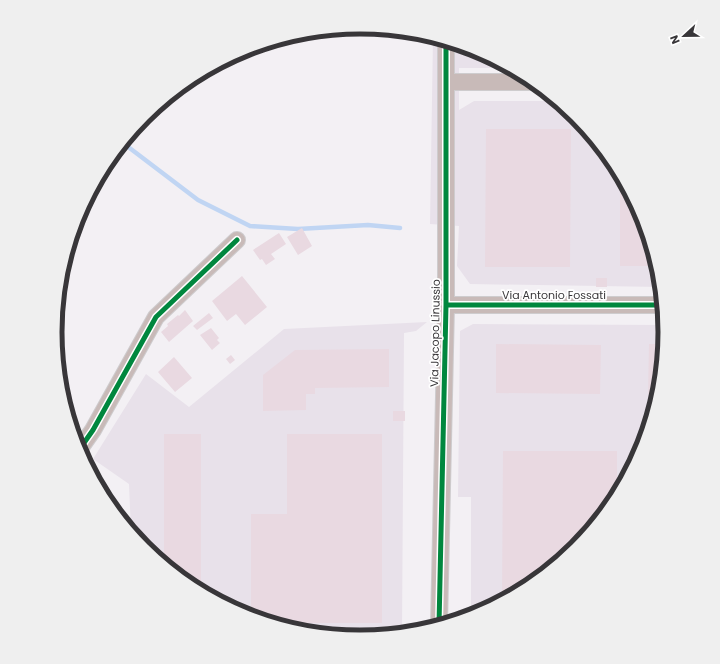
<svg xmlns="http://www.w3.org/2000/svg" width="720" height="664" viewBox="0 0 720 664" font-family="Poppins,sans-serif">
  <rect width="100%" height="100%" fill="#f3f0f4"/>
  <path fill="#e8e1ea" d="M433 37 477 50 511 68H459V110L474 101H557L576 116 614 163 642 215 659 273 661 287 470 284 457 266 459 226 430 224Z
    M427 322 416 331 404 333 402 633 360 637 300 631 243 614 190 585 144 548 131 531 129 484 93 459 146 374 189 407 284 329Z
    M473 324 664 325 665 332 659 392 642 449 613 502 576 548 529 586 476 614 461 619 458 610H471V497H458L460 331Z"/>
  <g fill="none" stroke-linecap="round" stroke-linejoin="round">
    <path stroke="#c0d5f3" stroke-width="4.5" d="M123 143 198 200 250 226 298 229 368 225 400 228"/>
  </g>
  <path fill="#e9d9e1" d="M486 129H571L570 267H485Z
    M620 174 642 215 657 266H620Z
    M302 228 312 246 298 255 287 237Z
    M279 233 286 244 271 254 275 259 266 265 262 259 260 260 253 250Z
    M242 276 267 307 245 325 236 314 227 321 212 301Z
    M596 278H607V287H596Z
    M185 310 193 321 169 342 161 332 168 326 167 324 178 315 179 316Z
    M209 313 213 318 197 330 193 326Z
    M211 328 219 338 217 340 220 343 212 350 200 335Z
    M496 344 601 345 600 394 496 393Z
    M649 344H664L658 394H648Z
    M389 349V387L315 388V394H306V410L263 411V375L295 350Z
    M231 355 235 360 230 364 226 359Z
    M174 357 192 378 175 392 158 372Z
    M393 411H405V421H393Z
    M164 434H201V591L190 585 164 564Z
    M287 434H382V623H274L251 616V514H287Z
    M503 451H617V495L613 502 576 548 529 586 502 600Z"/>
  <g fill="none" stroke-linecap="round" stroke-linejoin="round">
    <defs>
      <path id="minor" d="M446 82H534
        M446 305H662
        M79 450 93 430 156 317 237 240
        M439 625 446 305V41"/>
    </defs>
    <use href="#minor" stroke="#ceccce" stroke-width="18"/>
    <use href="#minor" stroke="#c8bab8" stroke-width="16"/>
    <defs>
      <path id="cycleway" d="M446 305H662
        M79 450 93 430 156 317 237 240
        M439 625 446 305V41"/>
    </defs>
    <use href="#cycleway" stroke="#fff" stroke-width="8"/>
    <use href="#cycleway" stroke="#00873e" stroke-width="5"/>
  </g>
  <g text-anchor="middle" stroke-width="3.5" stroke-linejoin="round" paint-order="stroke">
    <g font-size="11" fill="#383639" stroke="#fff">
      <text x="554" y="299">Via Antonio Fossati</text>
      <text transform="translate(435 333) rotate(-89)" y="4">Via Jacopo Linussio</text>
    </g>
  </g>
  <path d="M0 0H720V664H0ZM62 332a298 298 0 1 1 596 0a298 298 0 1 1-596 0Z" fill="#efefef" fill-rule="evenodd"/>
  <path fill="none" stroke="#383639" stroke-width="5" d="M62 332a298 298 0 1 1 596 0a298 298 0 1 1-596 0Z"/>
  <g transform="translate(684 36) rotate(248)" stroke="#ffffff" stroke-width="3" paint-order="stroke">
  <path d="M0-3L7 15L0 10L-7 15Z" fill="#383639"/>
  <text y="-6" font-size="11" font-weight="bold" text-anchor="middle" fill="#383639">N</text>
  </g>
</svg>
